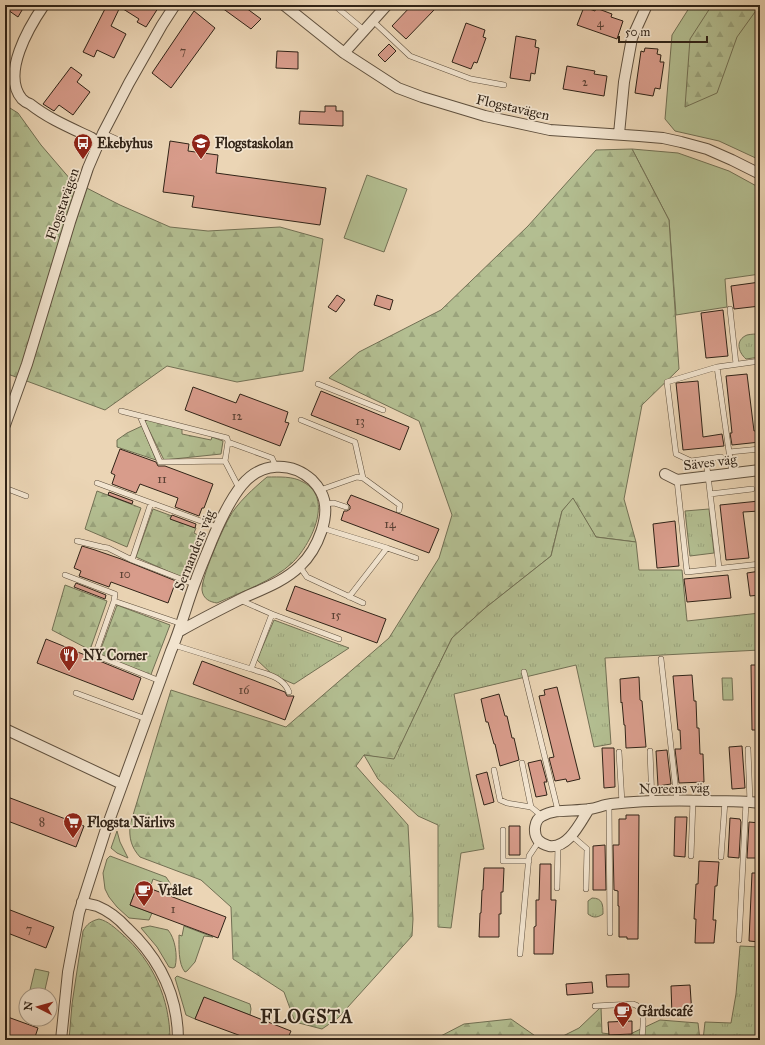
<svg xmlns="http://www.w3.org/2000/svg" width="765" height="1045" viewBox="0 0 765 1045" font-family="'IM FELL Great Primer',serif">
  <defs>
    <pattern id="forest-firs" width="22" height="20" patternUnits="userSpaceOnUse"><rect width="22" height="20" fill="#b3be91"/><path d="M5 1l3.5 6h-7zM16 11l3.5 6h-7z" fill="#9aa37c"/></pattern>
    <pattern id="park-tufts" width="24" height="20" patternUnits="userSpaceOnUse"><rect width="24" height="20" fill="#b3be91"/><path d="M3 7l-1-3M5 7V3M7 7l1-3M15 17l-1-3M17 17v-4M19 17l1-3" fill="none" stroke="#9aa37c"/></pattern>
  </defs>
  <rect width="100%" height="100%" fill="#ebd5b5"/>
  <filter id="stains"><feTurbulence type="fractalNoise" baseFrequency=".005" numOctaves="4"/><feColorMatrix values="0 0 0 0 .2 0 0 0 0 .09 0 0 0 0 .02 0 0 0 .5 -.17"/></filter>
  <radialGradient id="worn" r=".72"><stop offset=".6" stop-color="#630" stop-opacity="0"/><stop offset="1" stop-color="#630" stop-opacity=".3"/></radialGradient>
  <path fill="#b3be91" stroke="#727054" d="M691 5H760V160L719 141 675 131 665 119 672 35Z
    M632 149 678 153 729 171 760 188V274L725 279 727 307 676 315 669 220Z
    M367 175 407 189 384 252 344 238Z
    M117 831 120 842 128 858 117 853 111 848Z
    M110 856 166 877 170 883V885L153 879 150 888 138 884 130 905 152 913 149 920 129 918 117 907 109 897 105 889 103 873 107 859Z
    M150 926 168 930C175 938 178 956 175 967L173 968 169 967 157 947 141 928Z
    M184 926 213 937 204 936 195 962 187 971 185 972C178 964 179 946 179 935L182 936Z
    M35 969 49 972 44 994 30 990Z
    M177 976 250 1004 251 1009 250 1015 204 998 195 1019 186 1015 175 978Z"/>
  <path fill="url(#forest-firs)" stroke="#727054" d="M712 5H760L737 37 717 93 685 107 690 39Z
    M5 105 18 113 41 145 71 180 120 205 170 227 208 231 280 227 323 239 303 371 237 382 167 366 105 410 5 373Z
    M632 149 669 220 679 369 642 405 624 499 636 542 596 537 573 499 562 511 551 556 484 609 452 638 430 683 394 760 364 755 356 766 408 825 413 919 412 936 338 1018 322 1029 295 1022 284 992 233 959 231 907 201 880 140 857C131 847 129 838 130 825L171 690 286 727 389 638 439 558 452 515 419 421 329 378 359 352 441 310 528 226 596 150Z
    M143 418 182 429V434L211 440 212 437 223 441 221 454 164 460Z
    M142 426 156 460 117 447V440L127 433Z
    M267 477C279 477 293 476 303 482 335 498 310 546 292 563 273 581 241 592 217 603 210 602 203 599 202 590 201 578 222 530 229 518 236 504 255 487 267 477Z
    M97 491 141 508 127 547 85 529Z
    M153 509 172 516 171 519 196 528 194 533 202 537 183 578 136 557Z
    M65 585 107 601 90 650 52 630Z
    M117 605 170 625 150 677 98 657Z
    M99 919C108 921 115 928 122 934 153 961 170 999 170 1040H69L72 1004 83 931C87 924 91 921 99 919Z
    M601 1007 602 1033 626 1036 660 1020 698 1023 700 1040H555L579 1028Z
    M511 1019 541 1040H437V1038L464 1024Z"/>
  <path fill="url(#park-tufts)" stroke="#727054" d="M760 334V357L746 359C738 352 735 340 747 335 751 334 756 334 760 334Z
    M573 498 596 537 636 542 639 570H682L687 621 760 613V650L605 658 611 744 594 747 576 665 454 694 484 849 461 853 451 928 438 927V825L418 816 378 779 364 755 394 759 430 683 452 638 484 609 551 556 562 511Z
    M709 509 714 553 690 556 685 511Z
    M274 620 349 648 294 684 273 675 257 660Z
    M722 678H732L733 700H723Z
    M592 898C603 898 603 905 603 914 597 918 593 918 588 914V901Z
    M740 946 760 947V1040H703L705 1022 731 1023 736 994Z"/>
  <path fill="#d89c8b" stroke="#302317" d="M5 5H25L18 17 5 8Z
    M107 5H160L146 27 137 22 139 19 120 7 111 26 126 34 114 58 97 50 94 57 83 52Z
    M218 5H242L261 19 251 29Z
    M412 5H429L434 10 406 39 392 26Z
    M584 7 595 11 596 8 612 14 611 17 623 21 617 39 577 25Z
    M194 11 215 28 171 88 152 73Z
    M466 23 485 30 483 37 486 38 477 63 474 62 471 69 452 62Z
    M516 36 536 40 535 47 539 48 535 74 531 73 530 81 510 78Z
    M389 44 396 51 385 62 378 55Z
    M645 48 658 49 657 54 661 55 660 62H664L660 89 655 88 653 96 635 93 641 51 644 52Z
    M277 51 298 52V69L276 68Z
    M567 66 595 71 594 74 607 76 604 96 563 89Z
    M71 67 82 75 77 82 90 92 73 115 59 105 54 111 43 104Z
    M325 106H336V111H343V126L299 124 300 111 325 112Z
    M170 141 189 144 188 151 218 155 216 173 326 188 320 225 192 207 194 196 163 192Z
    M760 282V306L734 309 731 286Z
    M337 295 345 300 336 312 328 307Z
    M377 295 393 300 390 310 374 305Z
    M723 310 728 356 706 358 701 313Z
    M747 374 754 431 760 430V442L732 445 730 433H732L726 376Z
    M698 381 703 437 722 434 724 446 683 450 676 383Z
    M193 387 236 403 240 394 288 412 285 422 289 423 280 446 185 410Z
    M321 391 409 427 400 450 311 415Z
    M120 449 156 462 158 466H165L213 484 204 508H202L199 516 175 507 178 498 140 484 136 493 112 484 115 475 111 473Z
    M109 492 133 501 132 504 108 495Z
    M351 495 439 529 429 553 341 520 344 511H347L350 509V506L347 503Z
    M759 501 760 511 743 512 749 558 726 560 720 505Z
    M172 515 196 524 195 528 170 519Z
    M675 521 679 566 657 568 653 524Z
    M82 546 95 550 121 559 176 581 168 603 111 582 109 587 79 576 81 571 74 568Z
    M760 571V595L750 596 747 573Z
    M728 575 731 598 687 602 684 579Z
    M76 583 106 595 105 599 74 587Z
    M295 586 386 619 377 643 286 610Z
    M46 639 141 678 133 700 37 663Z
    M202 661 285 692 287 696H294L285 720 193 684Z
    M751 665H760V730H752Z
    M692 675 694 701H696L697 728H699L700 754H703L704 782 679 783 675 749H681L680 730H678L673 676Z
    M639 677 640 700 642 701 646 747 626 748 625 725H624L622 702 621 703 620 679Z
    M557 687 580 779 567 782 566 779 555 781 549 758 554 757 539 696 545 695 544 690Z
    M499 694 505 716H507L512 738H514L519 760 500 766 495 744H494L488 722H486L481 699Z
    M742 746 745 788 732 789 729 747Z
    M602 748H614L615 787 604 788Z
    M667 750 671 784 658 786 656 751Z
    M541 760 547 782H544L547 795 536 797 528 763Z
    M487 772 494 802 484 805 476 775Z
    M5 796 84 826 76 847 5 820Z
    M626 815H639L638 939H627V937H619V906H618V891L614 890 613 845H619V819H626Z
    M675 817H687L685 857 674 856Z
    M730 818 740 819 741 822 739 858 728 857Z
    M749 822 760 823V858H747Z
    M509 826H520V855H509Z
    M605 845 606 890H593V846Z
    M699 861 719 862 717 886H715L713 920H716L714 943H695L696 919H694L696 884H698Z
    M540 864H551V900H556L553 954H534V927L536 926V900H539Z
    M484 868H504L503 892H501V914H499V937H479L480 913H481L482 890H483Z
    M752 873H760V942L749 941Z
    M138 884 226 917 218 938 130 905Z
    M5 908 54 927 46 948 5 932Z
    M629 974V987H607L606 975Z
    M592 982 593 993 567 995 566 984Z
    M690 985 692 1015 672 1016 671 986Z
    M204 997 291 1031 287 1040H252L195 1019Z
    M5 1016 38 1028 34 1040H5Z
    M632 1021V1034L609 1035 608 1022Z"/>
  <g fill="none" stroke-linecap="round" stroke-linejoin="round">
    <defs>
      <path id="service" d="M334 5 364 30
        M373 21 410 56 471 79 504 85
        M103 133 132 146
        M730 309 736 364
        M717 367 732 473
        M318 384 383 410
        M121 411 227 438 228 442 272 458 276 467
        M140 416 160 462 225 461
        M301 420 355 442 363 478
        M228 442 225 461 239 488
        M729 452 760 449
        M706 459 721 457
        M677 480 687 572 760 564
        M97 483 217 527
        M5 488 26 496
        M320 490 357 477 363 478 400 505 399 510
        M710 494 752 489
        M324 504 334 503 346 507
        M322 528 387 548 349 597
        M77 541 102 547 108 548 132 560 194 584
        M387 548 416 558
        M132 560 151 503
        M300 567 307 577 363 603
        M719 568 706 459 691 461 676 454 667 382 717 367 760 361
        M65 575 115 594 114 601
        M272 614 339 639
        M174 645 251 669 272 614 240 600
        M661 659 677 800
        M251 669C265 674 283 676 289 692
        M524 672 558 811
        M160 681 95 655 114 601 182 624
        M76 693 146 719
        M748 749 750 802
        M650 751 652 802
        M619 752 622 803
        M522 763 531 807 542 816
        M494 770 500 800 507 803 531 807
        M609 804 610 933
        M503 830V861H529
        M571 835 587 849 586 889
        M691 856 693 800
        M721 857 725 801
        M557 888 558 845
        M739 940 746 802
        M520 954 529 856 539 841
        M595 1006 633 1004C648 1008 642 1028 642 1040"/>
      <path id="minor" d="M44 5C29 27 1 74 22 99 24 101 27 103 30 104 49 119 71 128 92 138
        M284 5 344 53 398 88 422 97 485 116 550 130 639 136 663 138 681 142 707 149 732 160 760 174
        M344 53 387 5
        M619 134 624 82 632 38 647 5
        M5 425 27 364 70 222 88 168 103 133 129 83 162 25 175 5
        M665 474 677 480 760 470
        M5 729 122 784
        M589 809C580 823 568 849 549 846 545 845 541 843 538 840 533 833 534 820 542 816 556 808 574 812 590 809 597 808 603 805 611 804 644 800 678 800 711 801 727 801 744 801 760 803
        M82 902C87 904 93 905 97 906 109 911 119 919 127 928 159 958 178 996 178 1040
        M61 1040 68 972 79 913 105 832 171 651C181 628 187 603 196 580 201 566 207 553 212 540 220 521 229 501 242 485 261 462 291 461 312 480 315 483 319 488 321 492 333 514 317 550 300 566 285 581 263 589 245 597 223 608 201 619 180 631"/>
    </defs>
    <use href="#service" stroke="#5f503e" stroke-width="6"/>
    <use href="#minor" stroke="#5f503e" stroke-width="12"/>
    <use href="#service" stroke="#f2e4cf" stroke-width="5"/>
    <use href="#minor" stroke="#f2e4cf" stroke-width="10"/>
  </g>
  <defs>
    <symbol id="bus-pin" viewBox="-11 -11 22 30"><path d="M0 17L-7.5 6A9.5 9.5 0 1 1 7.5 6Z" fill="#8f2418" stroke="#f2e4cf"/><path d="M-5-6H5V4H4V6H2V4H-2V6H-4V4H-5ZM-3.5-4V0h7V-4ZM-3.5 1.2v1.5H-2V1.2ZM2 1.2v1.5H3.5V1.2Z" fill="#fff"/></symbol>
    <symbol id="school-pin" viewBox="-11 -11 22 30"><path d="M0 17L-7.5 6A9.5 9.5 0 1 1 7.5 6Z" fill="#8f2418" stroke="#f2e4cf"/><path d="M0-5L7-2L0 1L-7-2ZM-4 1L0 2.5L4 1V4Q0 6-4 4Z" fill="#fff"/></symbol>
    <symbol id="restaurant-pin" viewBox="-11 -11 22 30"><path d="M0 17L-7.5 6A9.5 9.5 0 1 1 7.5 6Z" fill="#8f2418" stroke="#f2e4cf"/><path d="M-5-6h1v4h1v-4h1v4h1v-4h1v5L-1.5 .5V6h-2V.5L-5-1ZM5-6V6H3V1.5H1.5Q1.5-4 5-6Z" fill="#fff"/></symbol>
    <symbol id="supermarket-pin" viewBox="-11 -11 22 30"><path d="M0 17L-7.5 6A9.5 9.5 0 1 1 7.5 6Z" fill="#8f2418" stroke="#f2e4cf"/><path d="M-6-5.5h2.5l.6 2H6L4.5 2H-2.5L-4.4-4H-6ZM-1.5 3.2a1.3 1.3 0 1 0 .1 0ZM3 3.2a1.3 1.3 0 1 0 .1 0Z" fill="#fff"/></symbol>
    <symbol id="cafe-pin" viewBox="-11 -11 22 30"><path d="M0 17L-7.5 6A9.5 9.5 0 1 1 7.5 6Z" fill="#8f2418" stroke="#f2e4cf"/><path d="M-5.5-4.5H6V0H3Q3 3.5 0 3.5H-2.5Q-5.5 3.5-5.5 0ZM3-3.2v2h1.7v-2ZM-6 4.5H4V6H-6Z" fill="#fff"/></symbol>
  </defs>
  <g fill-rule="evenodd">
    <use href="#bus-pin" x="72" y="132" width="22" height="30"/>
    <use href="#school-pin" x="190" y="132" width="22" height="30"/>
    <use href="#restaurant-pin" x="58" y="644" width="22" height="30"/>
    <use href="#supermarket-pin" x="62" y="811" width="22" height="30"/>
    <use href="#cafe-pin" x="133" y="879" width="22" height="30"/>
    <use href="#cafe-pin" x="612" y="1000" width="22" height="30"/>
  </g>
  <g text-anchor="middle" stroke-width="3.5" stroke-linejoin="round" paint-order="stroke">
    <g font-size="12" fill="#5a4134">
      <text x="600" y="27">4</text>
      <text x="183" y="55">7</text>
      <text x="585" y="86">2</text>
      <text x="237" y="420">12</text>
      <text x="360" y="425">13</text>
      <text x="162" y="483">11</text>
      <text x="390" y="528">14</text>
      <text x="125" y="578">10</text>
      <text x="336" y="619">15</text>
      <text x="244" y="694">16</text>
      <text x="42" y="826">8</text>
      <text x="173" y="913">1</text>
      <text x="29" y="933">7</text>
    </g>
    <g font-size="14" fill="#302317" stroke="#f2e4cf">
      <text transform="translate(513 107) rotate(13)" y="5">Flogstavägen</text>
      <text transform="translate(62 204) rotate(-71)" y="5">Flogstavägen</text>
      <text transform="translate(710 462) rotate(-7)" y="5">Säves väg</text>
      <text transform="translate(194 550) rotate(-68)" y="5">Sernanders väg</text>
      <text transform="translate(674 788) rotate(-1)" y="5">Noreens väg</text>
    </g>
    <g font-size="14" font-weight="bold" fill="#302317" stroke="#f2e4cf" text-anchor="start">
      <text x="97" y="148">Ekebyhus</text>
      <text x="215" y="148">Flogstaskolan</text>
      <text x="83" y="660">NY Corner</text>
      <text x="87" y="827">Flogsta Närlivs</text>
      <text x="158" y="895">Vrålet</text>
      <text x="637" y="1016">Gårdscafé</text>
    </g>
    <g font-size="18" font-weight="bold" letter-spacing="1" fill="#302317" stroke="#f2e4cf">
      <text x="307" y="1023">FLOGSTA</text>
    </g>
  </g>
  <rect width="765" height="1045" fill="none" stroke="#ebd5b5" stroke-width="20"/>
  <rect x="6" y="6" width="753" height="1033" fill="none" stroke="#302317" stroke-width="2"/>
  <rect x="10" y="10" width="745" height="1025" fill="none" stroke="#302317"/>
  <g transform="translate(38 1007) rotate(276)"><circle r="19" fill="#f2e4cf" stroke="#a49785"/>
  <path d="M0-3L7 15L0 10L-7 15Z" fill="#8f2418"/>
  <text y="-6" font-size="11" font-weight="bold" text-anchor="middle" fill="#302317">N</text>
  </g>
  <path d="M619 36v6h88v-6" fill="none" stroke="#302317" stroke-width="2"/>
  <text x="625" y="36" font-size="12" fill="#302317" stroke="#f2e4cf" stroke-width="3" paint-order="stroke">50 m</text>
  <rect width="100%" height="100%" filter="url(#stains)"/>
  <rect width="100%" height="100%" fill="url(#worn)"/>
</svg>
